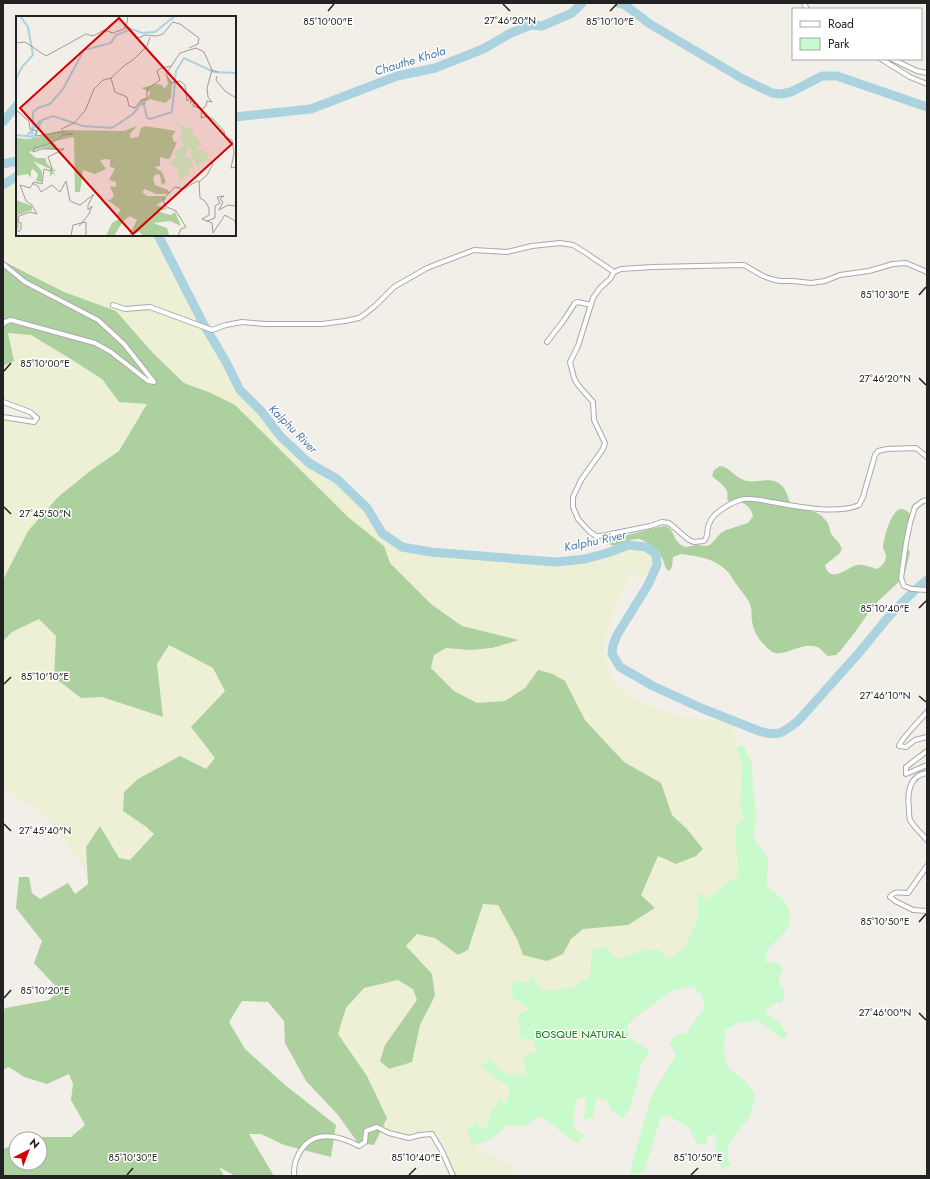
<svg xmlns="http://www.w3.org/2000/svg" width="930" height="1179" viewBox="0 0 930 1179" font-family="Jost,sans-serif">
  <rect width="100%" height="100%" fill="#f2efe9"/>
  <path fill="#eef0d5" d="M17 176V235H158L203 323 226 362 240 390 262 412 281 437 309 463 337 479 367 508 382 533 402 547 431 552 556 562 585 559 607 553 629 545 646 547 656 554 657 565 641 580 635 568 617 603 609 625 604 647 606 663 615 684 638 701 679 716 719 721 730 725 735 730 736 747 741 760 742 766 740 809 745 819 735 827 738 875 708 899 697 896 698 917 686 948 669 959 642 951 617 959 592 950 590 976 572 988 542 991 531 973 529 983 516 980 531 1009 521 1039H532L539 1051 527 1075H514L482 1067 510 1088 507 1103H503L497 1100 499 1105 492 1109 486 1128 479 1130 478 1121 467 1131 473 1146 513 1167 521 1176H453L432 1134 409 1138 389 1133 383 1126 387 1118 367 1076 338 1034 346 1008 364 987 398 980 413 989 417 1000 385 1045 412 1062 420 1025 435 996 415 958 406 946 418 934 435 938 458 955 468 950 483 904 498 905 517 939 523 955 563 954 571 939 583 928H599L655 908 641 895 658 856 686 828 672 815 661 783 624 762 585 720 565 681 538 670 525 688 505 701 477 703 454 691 431 668 434 655 446 648 470 650 492 648 518 640 462 626 431 604 390 563 384 546 348 517 235 405 211 393 184 383 152 352 116 311 64 292 3 259V185Z
    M8 332 31 335 69 358 102 379 119 402 147 404 119 451 90 471 58 497 28 531 3 580V420L37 425 40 418 31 408 3 400V366L14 361Z
    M39 619 56 636 54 677 81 698 102 697 163 717 157 664 169 645 213 668 225 691 215 758 206 769 124 811 145 826 154 834 130 860 119 858 100 826 86 847 87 873 48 817 3 788V641L12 632Z"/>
  <path fill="#add19e" d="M3 261 64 292 116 311 152 352 184 383 211 393 235 405 348 517 384 546 390 563 431 604 462 626 519 640 492 648 470 650 446 648 434 655 431 668 454 691 477 703 505 701 525 688 538 670 553 674 565 681 585 720 624 762 661 783 672 815 686 828 703 849 696 856 676 864 658 856 641 895 655 908 628 925 583 929 571 939 563 954 547 961 523 955 517 939 498 905 483 904 468 950 458 955 435 938 417 934 406 946 432 974 435 996 420 1025 412 1062 389 1069 380 1061 385 1045 417 1000 413 989 398 980 364 988 346 1008 338 1034 367 1076 387 1118 374 1145 358 1143 338 1115 306 1081 285 1043 284 1021 268 1002 242 1001 229 1022 245 1049 285 1085 336 1125 331 1157 284 1145 261 1134H249L274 1176H235L219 1167 224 1176H3V1149L16 1144V1163H40V1139H31L36 1137H71L85 1125 71 1100 73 1084 69 1074 47 1084 24 1077 9 1067 3 1070V1016L5 1008 49 1000 59 990 34 963 42 941 16 908 19 877H29L32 893 40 899 68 883 75 894 88 884 86 847 100 826 119 858 130 860 154 834 145 826 123 811 124 792 138 779 180 756 206 769 215 758 191 727 225 691 213 668 169 645 157 664 163 717 102 697 81 698 54 677 56 636 39 619 12 632 3 641V580L28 531 58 497 90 471 119 451 147 404 119 402 102 379 69 358 31 335 8 333 14 361 3 366Z
    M720 466C730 467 734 477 744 480 756 485 772 474 783 487 788 493 788 500 792 507L815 512 822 516 828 523 831 534 839 543 842 549 839 554 825 565C830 585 848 567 857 565 863 564 870 567 876 569 881 567 885 563 886 557 886 553 883 550 883 546 885 535 894 495 910 514L909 525 904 540V543L910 552 904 577 873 606 856 631 841 650 836 655 828 656C824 654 821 648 817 647 800 641 782 660 771 651 761 643 754 634 752 621 751 617 752 612 751 608 749 598 742 593 737 585 733 581 732 576 728 572 715 558 700 557 681 554L673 557 672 567 669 571C664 568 665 563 662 558 660 552 645 539 638 539 630 539 621 544 614 546L604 542C608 533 619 537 627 535 633 534 663 525 666 526 673 529 673 536 677 541 679 544 682 545 685 547L697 545 705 546 710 545 721 533 726 530 748 523 753 516C751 505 739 499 729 502L727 499C730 488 720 483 712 476L714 470Z"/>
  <path fill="#c8facc" d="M743 745 752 763 753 791 757 816 753 838 768 857 767 886C773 891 779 896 784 901 799 922 783 936 768 948L765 962 779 963 783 970 780 975 779 984 786 991 781 1003 776 1002 765 1011 781 1024 788 1035 782 1039 757 1020 738 1023 725 1030 724 1052 728 1068 745 1081 755 1095C754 1101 753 1107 751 1113 743 1132 719 1141 731 1165L722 1169 715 1153 717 1141 715 1134 709 1135 705 1146 697 1143 689 1128 668 1115 661 1117 645 1169 638 1175 630 1172 650 1099 676 1054 669 1043 677 1034 686 1033 705 1007 702 995 692 986 670 992 636 1017 627 1026 629 1038 643 1046 650 1052 641 1063 638 1081 630 1107 622 1119 611 1110 607 1100 596 1098 593 1118 584 1120 586 1097 577 1099 574 1114V1128L584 1136 576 1143 549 1122 539 1116 526 1125 506 1126 492 1139 473 1146 467 1131 478 1121 479 1130 486 1128 492 1109 499 1105 497 1100 500 1098 503 1103H507L510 1088 481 1067 490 1058 499 1070 514 1075H526L524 1058 526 1055 538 1051 532 1039H521L518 1015 530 1009 513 998 511 987 515 980 529 983 531 972 542 991 572 988 590 976 592 950 605 946 617 959 642 951 657 949 669 959 686 947 698 917 697 896 701 893 708 899 738 875 735 827 745 819 740 809 742 766 741 760 736 747Z"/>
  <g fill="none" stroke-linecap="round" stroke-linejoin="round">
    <path stroke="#aad3df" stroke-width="9" d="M618 3 625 5 650 24 743 79 772 93 781 94 791 92 822 76H837L927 107
      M235 117 311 109 397 76 435 68 483 49 511 33 531 25 542 26 572 13 582 3
      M3 122 17 105
      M3 164 17 161
      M3 185 17 176
      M158 235 203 323 226 362 240 390 262 412 281 437 309 463 337 479 367 508 382 533 402 547 431 552 556 562 585 559 607 553 629 545 646 547 656 554 657 565 648 585 617 635 613 645 612 654 620 667 653 686 701 708 759 731C778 737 783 733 798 721L858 654 890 615 915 590 927 580"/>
    <defs>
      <path id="minor" d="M804 3 807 9
        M881 59 910 77 927 84
        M892 59 917 71 927 73
        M3 264 25 282 98 320 124 344 154 382 148 381 111 352 95 343 11 320 5 322 3 325
        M927 272 906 263 893 264 869 271 840 275 825 281 811 283 793 281H780L771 279 763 276 744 265 653 267 621 269 614 272 610 279 600 288 593 298 578 346 570 362 574 378 578 385 593 402 594 420 605 443 603 449 581 480 573 497V507L578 519 590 532 596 536H601L650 526 662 522 669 523 689 540 694 542 704 541C709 536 706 530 709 524 711 519 716 513 721 510 726 506 734 502 740 500 749 497 762 500 771 502 795 506 836 515 859 505L863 497 875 455 878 451 887 449 916 448 927 457
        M113 305 125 309 150 307 212 330 226 325 242 322 265 324H322L345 321 359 318 365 314 376 305 394 287 427 268 474 250 507 252 532 246 560 243 573 245 586 253 614 272
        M547 342 564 320 575 303 578 302 591 305
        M3 402 30 412 37 418 34 422 3 417
        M927 500 923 501 915 507 910 523 906 543 901 578 904 586 912 589 927 590
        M927 712C921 719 901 739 899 746L906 747 915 740 927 737
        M927 751 906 767V774L927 765
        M927 773C909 775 907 794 909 808 909 812 909 817 910 820 914 827 922 834 927 840
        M927 866 908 893C902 893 894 890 890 897L895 901 913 910 927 911
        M294 1176C294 1171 294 1165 296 1160 308 1129 334 1133 359 1146L365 1142 366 1131 377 1127 389 1133 409 1138 420 1135 432 1134 442 1151 453 1176"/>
    </defs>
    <use href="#minor" stroke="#a9a9a9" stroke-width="6"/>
    <use href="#minor" stroke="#fff" stroke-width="4"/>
  </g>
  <path fill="none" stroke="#222" stroke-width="1.5" d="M503 4 510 11M328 11 334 4M610 11 617 4M919 295 926 287M4 371 11 363M919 378 926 385M4 507 11 514M919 608 926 601M4 684 11 677M919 696 926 702M4 824 11 831M919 922 926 914M4 998 11 990M919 1013 926 1020M127 1175 133 1168M409 1175 416 1168M691 1175 698 1168"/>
  <g text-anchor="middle" stroke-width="3" stroke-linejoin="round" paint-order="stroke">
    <g font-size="11" fill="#0c8416" stroke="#fff">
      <text x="581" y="1038">BOSQUE NATURAL</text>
    </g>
    <g font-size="12" font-style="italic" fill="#4a7aab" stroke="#fff">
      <text transform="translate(410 61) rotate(-17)" y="4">Chauthe Khola</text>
      <text transform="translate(293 429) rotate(45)" y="4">Kalphu River</text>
      <text transform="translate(595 541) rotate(-12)" y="4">Kalphu River</text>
    </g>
  </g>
  <g transform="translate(16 16)">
    <rect width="220" height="220" fill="#f2efe9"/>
    <path d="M150 59 156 66 155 82 149 87 134 83 129 86 130 88H124L120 92 126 84 132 82 134 76 125 72 141 68 146 69 148 73 152 68ZM121 110 114 118V122L122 121 125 112 129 110 160 115 156 120 158 126H161L154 142 151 143 144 141V150L138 151 146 156 150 166 146 169 144 159 140 158 137 162 139 169 152 174 154 178H140L129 173 126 176 131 180H148L150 183 140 189 152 193 140 195 155 199 159 196 165 210 154 205 137 207 151 212 153 219 128 220 123 216 113 220 121 204 114 200 107 205 98 220H90L96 207 103 203 101 199 105 194 90 183 94 184 98 180 94 170 100 171V166L93 164 99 152 94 151V144L91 143 84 144 90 153 79 158 67 154 64 176H59L58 121 39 125 37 127 40 129 39 134 26 132 13 136 20 142H29L31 148 40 155H37L41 163 37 157 34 161V153L17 145 26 155V166L20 165 22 158 17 153 15 155V162L12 158 0 160V122L14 123 46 114 108 115ZM0 184 16 190V194L2 199 3 213 0 212Z" fill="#add19e"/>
    <path d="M155 100 165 109 176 113 178 121 180 120 183 126 187 127 180 132 190 136 194 146 189 144 188 147H182L184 156 175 139 176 132 172 131 169 141 174 142 178 151 173 152 174 155 171 153 175 158 169 159 164 169 163 159H158L163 156 162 152 153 147 160 142 159 135 167 130 164 120 167 114Z" fill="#c8facc"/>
    <path fill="none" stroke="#aad3df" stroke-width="2" d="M0 63 6 51 17 39 12 11 4 0M0 72V85M0 119 18 121 26 104 37 100 67 110 96 112 117 98 125 88 128 89 131 102 134 103 156 96 160 55 168 42 198 56 220 57M10 121 24 105M16 122 17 96 22 92 34 88 47 73 68 34 95 27 100 19 116 13 126 17 139 16 159 0"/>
    <path fill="none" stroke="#9f9d99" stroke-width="1" d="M108 12 111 7 112 0M0 27 9 26 30 40 70 18 77 20 88 14 97 17 113 11 122 22 129 19 141 20 147 18 157 6 164 8 183 22 182 28 173 32M202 56 196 54 188 36 180 32 164 37 150 58 155 67 164 65 169 69 171 85 176 81 174 87 178 84 177 90 186 93 185 102 191 100 197 103 208 115 209 121 216 124 218 137 215 152 220 151M201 60 200 64 209 75 220 82M95 62 99 76 111 81 113 90 119 92 125 84 131 82V73L144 64 141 55 145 52 155 50M186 93 190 90 191 85 196 86 192 81 191 72 196 54M0 94 13 105 14 113 21 115 20 120 45 116 57 118 47 119 35 127 18 132 17 136 26 133H48L32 141 36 152 34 155 28 153 26 168 18 166 14 172 4 169 10 185 16 189 21 198 14 196 3 200 2 206 5 207V213L3 216 0 213M45 113 58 107 69 95 78 73 87 64 95 62 109 49 117 44 131 30 134 21M195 147 197 148 191 159 183 166 184 182 189 185 193 192V199L186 203 196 207 197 217 209 199 219 205 220 211M16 167 22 170 25 176 36 169 44 176 50 165 54 185 64 189 78 178 72 189V194L76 190 73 198 63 210M191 205 199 202V190L204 187 201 181 208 180 204 183 207 186 203 194 212 189 220 190M55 220 57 209 70 206V220M162 220 165 213 170 211 160 195 149 190 147 183 159 171 168 173 181 165 183 166"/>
    <path fill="#d40000" fill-opacity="0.15" stroke="#d40000" stroke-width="2" d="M103 2 216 128 117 218 4 92Z"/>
    <rect width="220" height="220" fill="none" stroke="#222" stroke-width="2"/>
  </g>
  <g font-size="10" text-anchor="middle" fill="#222" stroke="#fff" stroke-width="3" stroke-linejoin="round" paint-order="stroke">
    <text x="510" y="24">27°46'20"N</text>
    <text x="328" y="25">85°10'00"E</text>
    <text x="610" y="25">85°10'10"E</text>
    <text x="885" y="298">85°10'30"E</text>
    <text x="45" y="367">85°10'00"E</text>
    <text x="885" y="382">27°46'20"N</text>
    <text x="45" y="517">27°45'50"N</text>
    <text x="885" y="612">85°10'40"E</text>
    <text x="45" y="680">85°10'10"E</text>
    <text x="885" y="699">27°46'10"N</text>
    <text x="45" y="834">27°45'40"N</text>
    <text x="885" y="925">85°10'50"E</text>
    <text x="45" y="994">85°10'20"E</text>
    <text x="885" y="1016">27°46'00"N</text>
    <text x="133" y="1161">85°10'30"E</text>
    <text x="416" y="1161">85°10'40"E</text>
    <text x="698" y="1161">85°10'50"E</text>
  </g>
  <rect width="930" height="1179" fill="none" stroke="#222222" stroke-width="8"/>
  <rect x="792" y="8" width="130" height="52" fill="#ffffff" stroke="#a7a7a7"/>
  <rect x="800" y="21" width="20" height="6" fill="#ffffff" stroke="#a7a7a7"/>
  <text x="828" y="28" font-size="12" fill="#222222">Road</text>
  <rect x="800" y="38" width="20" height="12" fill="#c8facc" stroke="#a7a7a7"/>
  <text x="828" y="48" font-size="12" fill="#222222">Park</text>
  <g transform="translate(28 1151) rotate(42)"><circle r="19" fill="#ffffff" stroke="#a7a7a7"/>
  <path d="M0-3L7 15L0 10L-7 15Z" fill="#d40000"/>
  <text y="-6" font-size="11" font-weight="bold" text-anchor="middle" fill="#222222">N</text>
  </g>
</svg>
